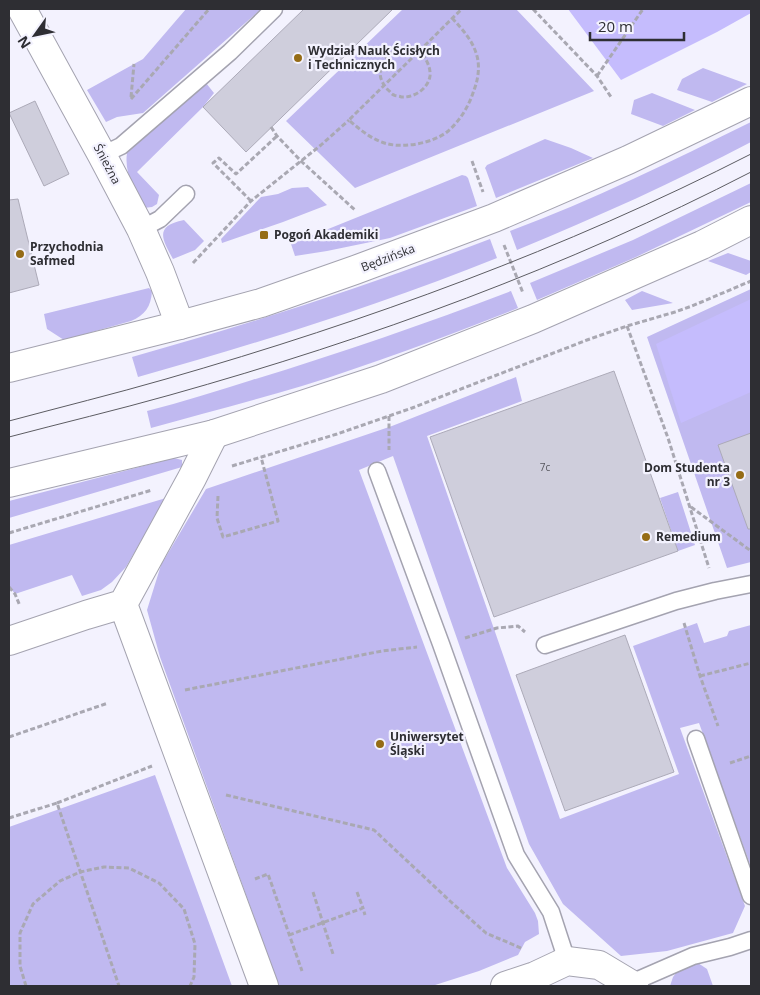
<svg xmlns="http://www.w3.org/2000/svg" width="760" height="995" viewBox="0 0 760 995" font-family="'Open Sans',sans-serif">
  <rect width="100%" height="100%" fill="#f3f2fe"/>
  <path fill="#c0b9f0" d="M186 9H261L143 113 117 117 106 122 87 90 143 59Z
    M403 9H516L594 91 355 188 286 121Z
    M703 68 747 84 712 102 677 90 682 79Z
    M206 83 214 93 203 107 137 172 159 195 157 204 152 207 144 208C135 191 124 174 127 153Z
    M652 93 695 110 663 126 631 114 634 100Z
    M751 122V142C675 182 597 217 517 250L510 231C593 200 672 161 751 122Z
    M545 139 571 148 593 158 496 198 486 170 485 168 487 165Z
    M462 175 466 176 468 178 477 206 390 238 327 251 295 256 291 244Z
    M751 183V202L636 257 537 300 530 283 633 240Z
    M308 187 327 205 283 222 222 243 221 239 261 197 278 194 292 188Z
    M184 220 204 241 195 250 173 259C162 239 154 226 184 220Z
    M490 239 497 258C380 305 259 343 138 377L132 357C254 323 373 284 490 239Z
    M728 253 751 261V272L746 275 708 261Z
    M149 288 152 291C151 307 145 315 131 321L64 340 47 329 44 314Z
    M751 289V562L727 568 647 337Z
    M511 291 518 308C447 336 375 363 302 386 252 401 202 414 151 428L147 411C182 402 217 391 252 380 340 353 425 324 511 291Z
    M642 291 673 303 632 310 625 300Z
    M516 377 522 401 427 436 560 819 679 774 633 646 697 623 704 643 727 636 729 631 751 625V867L699 723 680 728 745 906 733 933 667 951 621 956 563 904 529 844 393 456 359 470 507 868 535 913 538 921 539 934 525 942 518 955 479 971 432 986H279L160 657 147 610 161 565 206 489 392 426Z
    M174 458 182 460V467L9 518V501Z
    M678 492 695 545 678 551 660 498Z
    M166 498 126 567 112 582 101 590 82 596 72 575 15 594 9 586V545Z
    M155 775 232 986H10L9 983V827Z
    M698 963 707 969 713 986H670L673 977 681 966Z"/>
  <path fill="#c5bcfd" d="M568 9H751V13L717 32 621 80Z
    M751 299V392L681 423 656 344Z"/>
  <path fill="#cfcedc" stroke="#acaab8" d="M304 9H393L246 152 203 107Z
    M35 101 69 174 44 186 9 113Z
    M18 199 39 285 9 293V200Z
    M614 371 678 551 494 617 430 437Z
    M751 433V529H748L718 445Z
    M625 635 674 772 565 811 516 675Z"/>
  <g fill="none" stroke-linecap="round" stroke-linejoin="round">
    <defs>
      <path id="service" d="M102 155 121 146 230 52 274 9
        M141 229 160 219 186 194
        M377 471 441 644 516 855 551 912 567 961
        M545 645 676 601 715 591 751 584
        M696 739 751 896
        M631 983 693 956 730 947 751 940"/>
      <path id="minor" d="M22 9 102 155 141 229 160 272 180 325
        M123 604 264 986
        M9 641 86 615 123 604 192 478 214 434
        M505 986 535 976 567 961 599 965 634 986"/>
      <path id="tertiary" d="M9 368 180 325 261 303 355 270 494 218 628 160 751 101
        M9 483 214 434 381 379 533 319 702 245 751 220"/>
    </defs>
    <use href="#service" stroke="#a4a3b0" stroke-width="19"/>
    <use href="#minor" stroke="#a4a3b0" stroke-width="30"/>
    <use href="#tertiary" stroke="#a4a3b0" stroke-width="30"/>
    <path stroke="#a9a8b2" stroke-width="3" stroke-dasharray="5 2.5" stroke-linecap="butt" d="M533 9 597 76 611 97
      M452 18C463 30 473 41 477 56 480 67 478 80 474 90 469 106 460 121 447 132 432 143 406 148 388 144 374 141 360 130 349 120 372 97 395 75 418 52 433 38 447 23 462 9
      M410 47 420 50C425 58 431 66 430 76 428 89 414 98 401 97 401 96 394 96 394 95 391 94 390 91 388 90 381 82 378 75 382 65 387 52 397 49 410 47Z
      M597 76 643 9
      M131 97 134 64
      M131 99 209 9
      M271 127 277 136 301 161 355 210
      M472 161 483 192
      M251 201 213 163 219 158 236 174 277 136
      M504 245 523 293
      M193 263 251 201 321 145 349 120
      M627 326 668 438 709 568
      M389 416V450
      M232 466 337 434 412 408 587 340 627 326 675 312 692 306 751 281
      M218 496 217 518 223 537 278 521 261 457
      M691 507 751 551
      M9 533 152 490
      M9 587 15 594 20 606
      M684 623 700 676 718 726
      M465 638 497 628 518 626 525 632
      M700 676 751 663
      M185 690 382 651 417 647
      M9 737 108 703
      M730 763 751 756
      M226 795 374 830 450 901 486 933 523 949
      M57 803 152 766
      M9 818 57 803 119 986
      M255 879 268 874 302 971
      M313 892 333 954
      M357 892 363 908
      M289 935 363 908 365 915
      M26 986 20 966V933L33 904 60 881 80 872 104 867 129 868 159 883 184 909 195 944 194 977 190 986"/>
    <use href="#service" stroke="#fff" stroke-width="16"/>
    <use href="#minor" stroke="#fff" stroke-width="28"/>
    <use href="#tertiary" stroke="#fff" stroke-width="28"/>
    <path stroke="#5c5c62" stroke-width="1" d="M9 421C61 407 114 394 166 379 368 321 565 249 751 154
      M9 437C62 423 117 410 170 395 370 339 567 267 751 172"/>
  </g>
  <g fill="#956c16" stroke="#f3f2fe" stroke-width="2">
    <circle cx="298" cy="58" r="5"/>
    <rect x="259" y="230" width="10" height="10" rx="2.5"/>
    <circle cx="20" cy="254" r="5"/>
    <circle cx="740" cy="475" r="5"/>
    <circle cx="646" cy="537" r="5"/>
    <circle cx="380" cy="744" r="5"/>
  </g>
  <g text-anchor="middle" stroke-width="4.5" stroke-linejoin="round" paint-order="stroke">
    <g font-size="10" fill="#56565d">
      <text x="545" y="471">7c</text>
    </g>
    <g font-size="12" font-weight="bold" fill="#2e2e33" stroke="#f3f2fe" text-anchor="start">
      <text x="308" y="55">Wydział Nauk Ścisłych<tspan x="308" dy="14">i Technicznych</tspan></text>
      <text x="274" y="239">Pogoń Akademiki</text>
      <text x="30" y="251">Przychodnia<tspan x="30" dy="14">Safmed</tspan></text>
      <text x="730" y="472" text-anchor="end">Dom Studenta<tspan x="730" dy="14">nr 3</tspan></text>
      <text x="656" y="541">Remedium</text>
      <text x="390" y="741">Uniwersytet<tspan x="390" dy="14">Śląski</tspan></text>
    </g>
    <g font-size="12" fill="#2e2e33" stroke="#f3f2fe">
      <text transform="translate(107 164) rotate(62)" y="4">Śnieżna</text>
      <text transform="translate(388 258) rotate(-21)" y="4">Będzińska</text>
    </g>
  </g>
  <rect width="760" height="995" fill="none" stroke="#2e2e33" stroke-width="20"/>
  <g transform="translate(35 35) rotate(237)" stroke="#f3f2fe" stroke-width="4" paint-order="stroke">
  <path d="M0-4L9 19L0 12L-9 19Z" fill="#2e2e33"/>
  <text y="-8" font-size="14" font-weight="bold" text-anchor="middle" fill="#2e2e33">N</text>
  </g>
  <path d="M590 32v8h94v-8" fill="none" stroke="#2e2e33" stroke-width="2.5"/>
  <text x="598" y="32" font-size="15" fill="#2e2e33" stroke="#f3f2fe" stroke-width="4" paint-order="stroke">20 m</text>
</svg>
